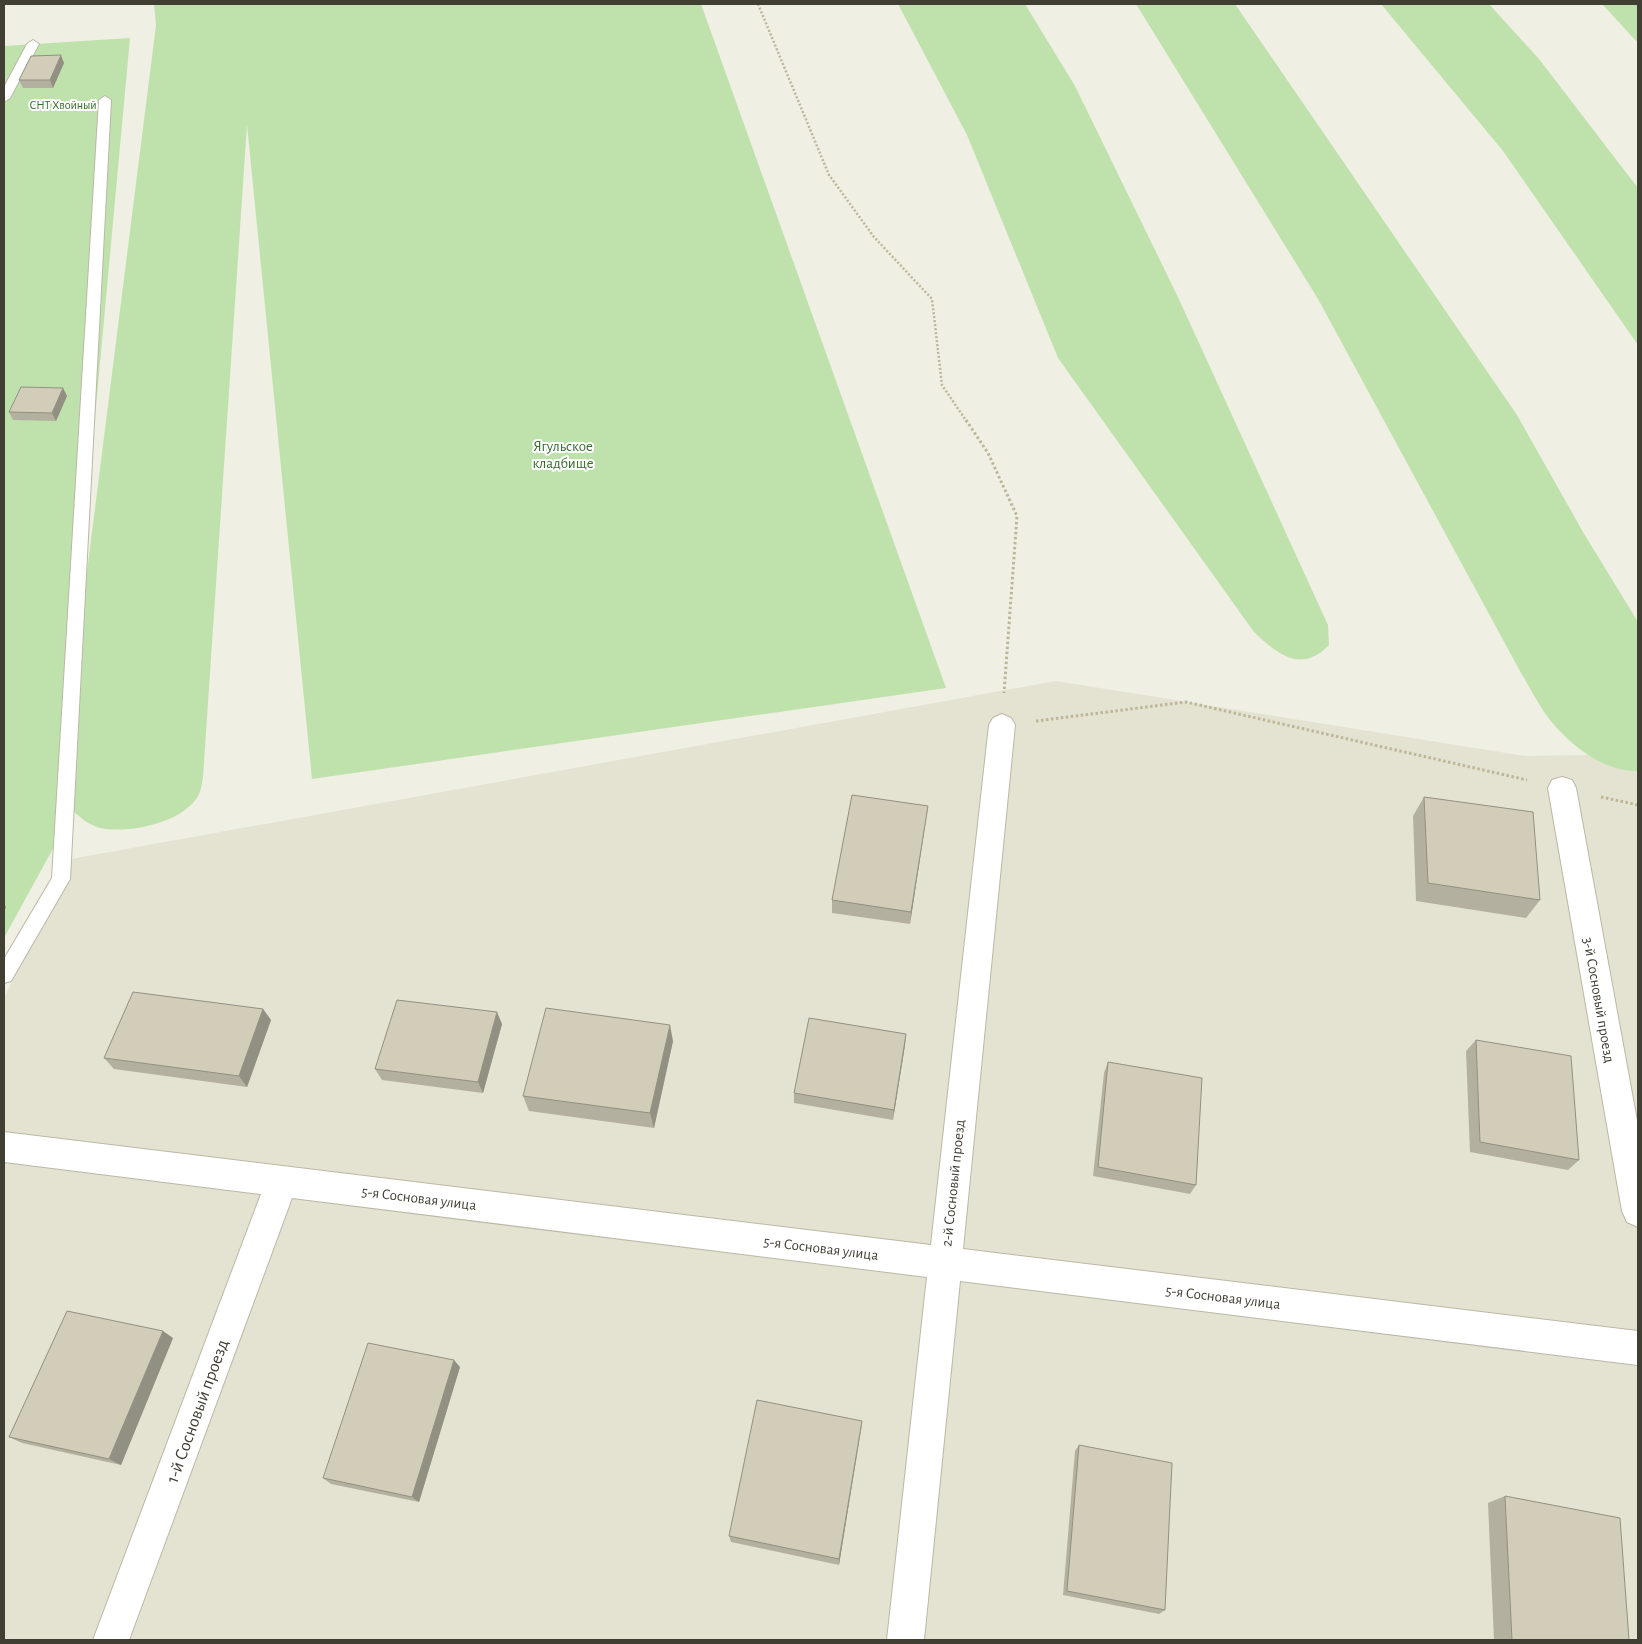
<svg xmlns="http://www.w3.org/2000/svg" width="1642" height="1644" viewBox="0 0 1642 1644" font-family="'Alegreya Sans',sans-serif">
  <rect width="100%" height="100%" fill="#f0efe3"/>
  <path fill="#e4e2d1" d="M1056 681 1525 756 1638 754V1640H4V998L71 859Z"/>
  <path fill="#bfe2ad" d="M154 4H701L946 688 312 779 247 125 203 777C202 783 201 791 198 796 183 823 128 834 100 828 88 825 77 815 69 807L55 845 4 938V46L130 38 64 754 156 25Z
    M898 4H1025L1075 86 1177 295 1328 625 1329 645C1302 674 1277 654 1254 632L1058 358 967 135Z
    M1136 4H1235L1517 415 1583 532 1638 622V771C1604 772 1571 746 1550 720 1539 706 1531 689 1521 673L1318 299Z
    M1381 4H1489L1539 59 1638 188V345L1503 151Z
    M1602 4H1638V43Z"/>
  <g fill="none" stroke-linecap="round" stroke-linejoin="round">
    <defs>
      <path id="lane" d="M33 40 39 44 10 98 4 102V87L27 44Z
        M105 96 111 100 70 879 11 981 4 983V959L52 878 99 100Z"/>
      <path id="street" d="M1002 714 1011 718 1015 725 963 1249 1638 1331V1365L960 1281 924 1640H887L927 1277 292 1198 129 1640H93L261 1194 4 1162V1132L931 1245 989 725 993 718Z
        M1562 777 1572 780 1576 788 1638 1126V1227L1627 1222 1622 1211 1548 788 1552 780Z"/>
    </defs>
    <use href="#lane" stroke="#bbb8a6" stroke-width="2"/>
    <use href="#street" stroke="#bbb8a6" stroke-width="2"/>
    <path stroke="#bbb798" stroke-width="2.5" stroke-dasharray="2 2" stroke-linecap="butt" d="M758 4 829 175 874 237 932 299 942 385 967 422"/>
    <path stroke="#bbb798" stroke-width="3" stroke-dasharray="2.5 2.5" stroke-linecap="butt" d="M966 420 988 453 1017 516 1004 693
      M1036 721 1186 702 1527 780
      M1601 797 1638 805"/>
    <use href="#lane" fill="#fff" fill-rule="evenodd"/>
    <use href="#street" fill="#fff" fill-rule="evenodd"/>
  </g>
  <path fill="#b4b09f" d="M64 63 53 88H23L19 80Z
    M63 388 67 396 56 421 13 420 9 412Z
    M1424 797 1540 900 1526 918 1416 901 1413 816Z
    M928 806 910 924 832 913V900Z
    M263 1009 271 1020 247 1087 114 1069 104 1058Z
    M502 1024 483 1093 382 1080 375 1069Z
    M1476 1040 1579 1160 1568 1170 1470 1152 1466 1051Z
    M673 1041 654 1128 529 1111 523 1096Z
    M905 1045 893 1120 794 1103V1093Z
    M1108 1062 1196 1185 1190 1194 1093 1176 1104 1073Z
    M173 1338 121 1465 22 1443 9 1437Z
    M460 1367 419 1502 331 1484 323 1478Z
    M862 1421 839 1565 731 1542 729 1536Z
    M1079 1445 1165 1610 1159 1614 1063 1595 1075 1451Z
    M1505 1496 1629 1640H1494L1488 1503Z"/>
  <path fill="#929082" d="M61 55 64 63 53 88 50 80Z
    M63 388 67 396 56 421 52 413Z
    M928 806 926 819 910 924 911 912Z
    M4 904 6 907 4 912Z
    M263 1009 271 1020 247 1087 239 1076Z
    M497 1012 502 1024 483 1093 478 1082Z
    M670 1025 673 1041 654 1128 650 1113Z
    M906 1034 905 1045 893 1120 894 1110Z
    M163 1331 173 1338 121 1465 109 1459Z
    M454 1360 460 1367 419 1502 412 1497Z
    M862 1421 861 1430 839 1565V1559Z"/>
  <path fill="#d1cdb9" stroke="#929082" d="M61 55 50 80H19L31 56Z
    M21 387 63 388 52 413 9 412Z
    M852 795 928 806 911 912 832 900Z
    M1424 797 1533 812 1540 900 1428 883Z
    M133 992 263 1009 239 1076 104 1058Z
    M397 1000 497 1012 478 1082 375 1069Z
    M546 1008 670 1025 650 1113 523 1096Z
    M809 1018 906 1034 894 1110 794 1093Z
    M1476 1040 1571 1056 1579 1160 1480 1142Z
    M1108 1062 1202 1078 1196 1185 1098 1167Z
    M67 1311 163 1331 109 1459 9 1437Z
    M368 1343 454 1360 412 1497 323 1478Z
    M757 1400 862 1421 839 1559 729 1536Z
    M1079 1445 1172 1463 1165 1610 1067 1591Z
    M1505 1496 1620 1518 1629 1640H1512Z"/>
  <g text-anchor="middle" stroke-width="4" stroke-linejoin="round" paint-order="stroke">
    <g font-size="12" fill="#366e2c" stroke="#fff">
      <text x="63" y="109">СНТ Хвойный</text>
    </g>
    <g font-size="15" fill="#366e2c" stroke="#fff">
      <text x="563" y="451">Ягульское<tspan x="563" dy="17">кладбище</tspan></text>
    </g>
    <g font-size="15" fill="#413f34" stroke="#fff">
      <text transform="translate(1599 1000) rotate(80)" y="5">3-й Сосновый проезд</text>
      <text transform="translate(953 1183) rotate(-84)" y="5">2-й Сосновый проезд</text>
      <text transform="translate(419 1198) rotate(7)" y="5">5-я Сосновая улица</text>
      <text transform="translate(821 1248) rotate(7)" y="5">5-я Сосновая улица</text>
      <text transform="translate(1223 1297) rotate(7)" y="5">5-я Сосновая улица</text>
    </g>
    <g font-size="18" fill="#413f34" stroke="#fff">
      <text transform="translate(197 1411) rotate(-70)" y="6">1-й Сосновый проезд</text>
    </g>
  </g>
  <rect width="1642" height="1644" fill="none" stroke="#413f34" stroke-width="10"/>
</svg>
